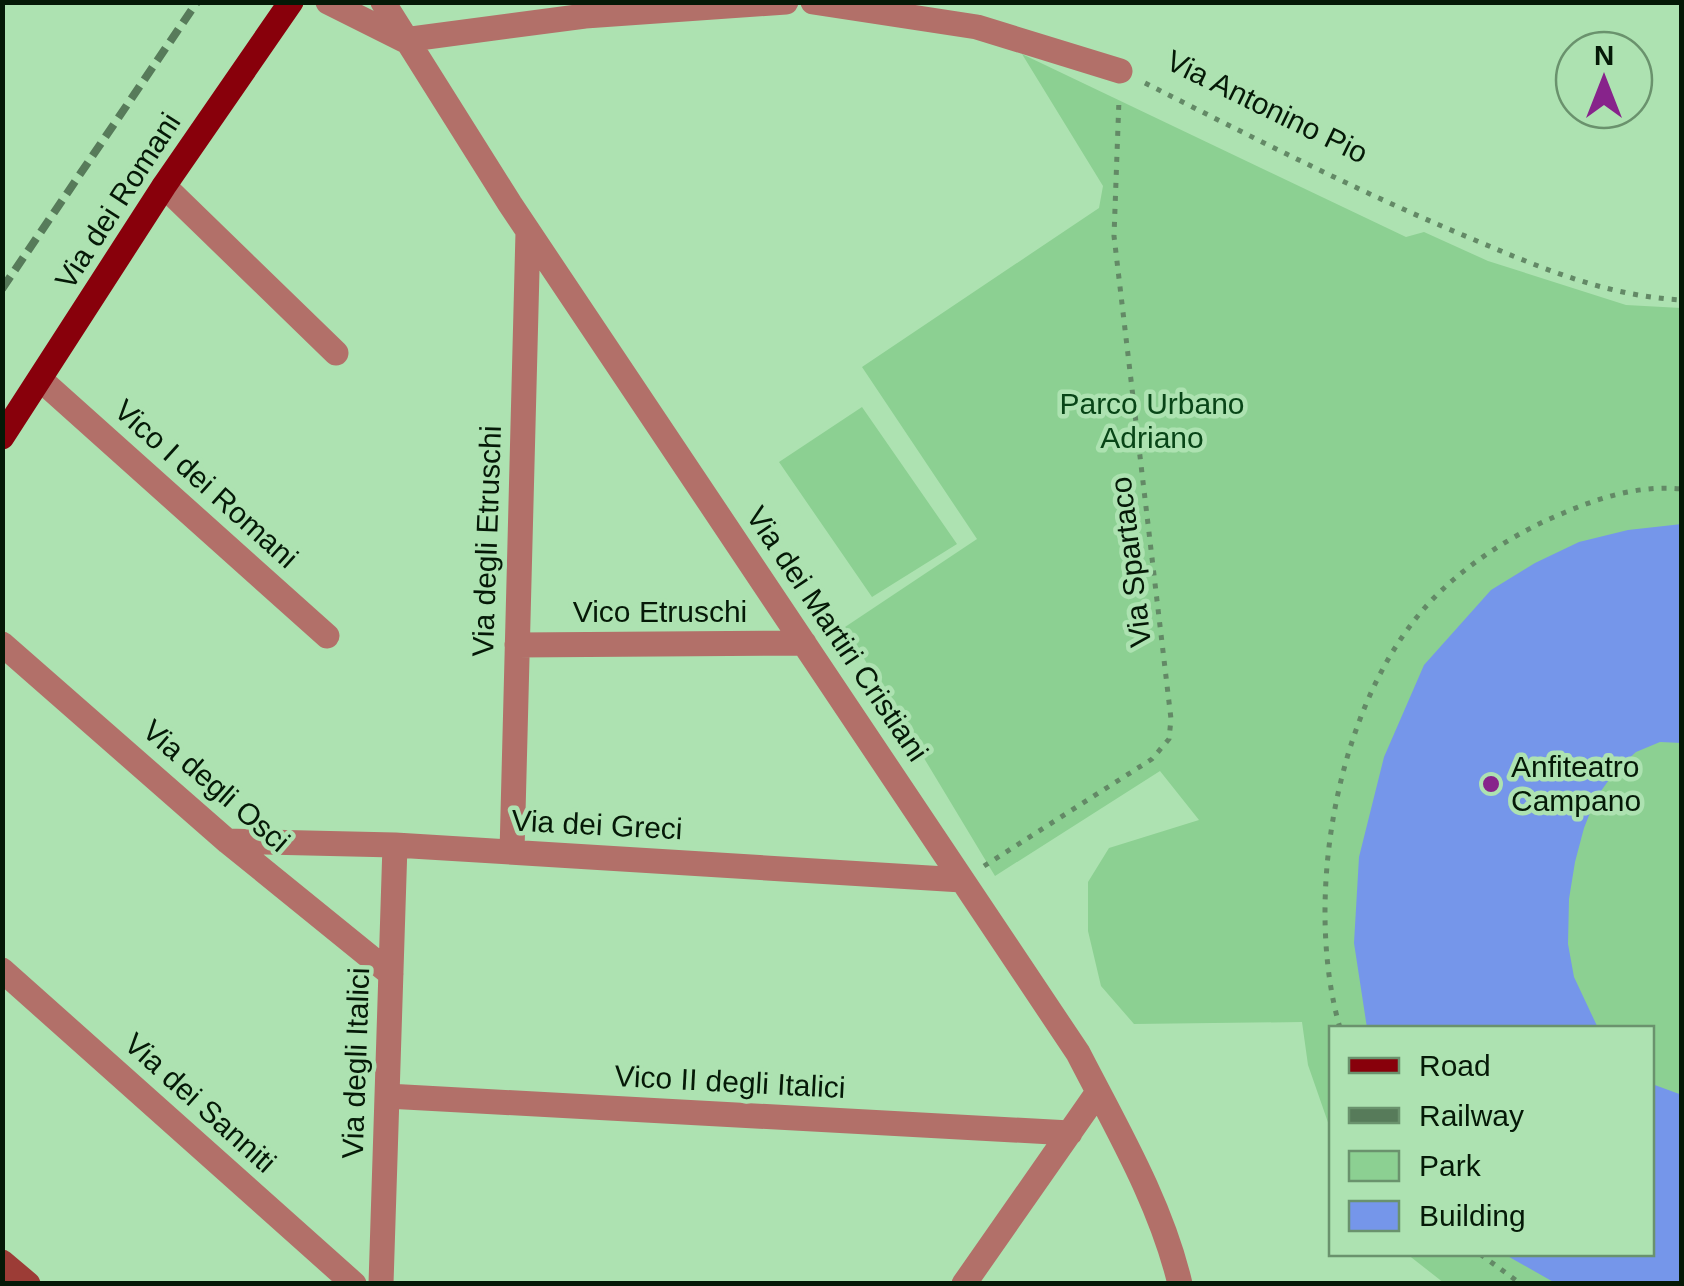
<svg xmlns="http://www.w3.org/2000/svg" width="1684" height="1286" viewBox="0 0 1684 1286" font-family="Arial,sans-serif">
  <rect width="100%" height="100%" fill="#ade2b1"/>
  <path fill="#8cd092" d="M1022 54 1406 237 1424 232 1488 261 1626 305 1681 308V1283H1444L1407 1254H1652V1028H1332L1331 1131 1308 1065 1302 1022 1134 1024 1101 986 1088 931V882L1109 848 1199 820 1160 771 995 876 845 627 977 539 862 367 1099 208 1103 186Z
    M862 407 957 544 872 597 779 462Z"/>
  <path fill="#7596ea" d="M1682 524V743L1660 742 1636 752 1616 770 1596 798 1584 828 1575 862 1569 899 1568 944 1574 977 1598 1028H1367L1354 943 1359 857 1384 757 1424 665 1491 590 1535 563 1579 542 1628 530Z
    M1652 1084 1682 1095V1284H1557L1504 1254H1652Z"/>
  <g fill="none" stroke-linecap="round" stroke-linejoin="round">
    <path stroke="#638966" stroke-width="5" stroke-dasharray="5 8" stroke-linecap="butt" d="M1145 83C1252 137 1359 192 1470 238 1539 267 1605 296 1682 300
      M984 866 1152 759 1169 739 1171 719 1114 236 1119 99
      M1340 1028C1304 904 1334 719 1417 617 1450 576 1497 544 1543 522 1587 502 1633 484 1682 489
      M1480 1254 1521 1284"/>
    <path stroke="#b27069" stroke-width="25" d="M328 2 404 40
      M383 2 510 204 1078 1053C1116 1127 1161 1203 1180 1284
      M813 2 977 27 1120 71
      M404 40 585 16 786 2
      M164 186 336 353
      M41 380 327 636
      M2 644 227 841 391 974
      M517 645 804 643
      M227 841 395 845 962 880
      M512 852 528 232
      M2 970 354 1284
      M387 1096 1070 1133
      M381 1284 395 845
      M964 1284 1098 1092"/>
    <path stroke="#9c3c36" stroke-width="25" d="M2 1262 28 1284"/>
    <path stroke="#88000b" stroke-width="25" d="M2 437 164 186 291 2"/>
    <path stroke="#577b5a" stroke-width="8" stroke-dasharray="15 8" stroke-linecap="butt" d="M2 289 197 2"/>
  </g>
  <circle fill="#87238b" stroke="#ade2b1" stroke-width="4" cx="1491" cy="784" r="10"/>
  <g text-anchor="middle" stroke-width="9" stroke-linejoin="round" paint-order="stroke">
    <g font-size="30" fill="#051907" stroke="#ade2b1">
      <text transform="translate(1267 107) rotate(26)" y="10">Via Antonino Pio</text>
      <text transform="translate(118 201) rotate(-57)" y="10">Via dei Romani</text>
      <text transform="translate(206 484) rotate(42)" y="10">Vico I dei Romani</text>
      <text transform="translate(487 541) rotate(-88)" y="10">Via degli Etruschi</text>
      <text transform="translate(1131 562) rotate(-97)" y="10">Via Spartaco</text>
      <text x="660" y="622">Vico Etruschi</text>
      <text transform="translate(837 634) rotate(56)" y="10">Via dei Martiri Cristiani</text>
      <text transform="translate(216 786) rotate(41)" y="10">Via degli Osci</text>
      <text transform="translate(597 825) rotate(3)" y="10">Via dei Greci</text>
      <text transform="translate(356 1063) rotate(-88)" y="10">Via degli Italici</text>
      <text transform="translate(730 1082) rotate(3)" y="10">Vico II degli Italici</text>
      <text transform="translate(200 1103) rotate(42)" y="10">Via dei Sanniti</text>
    </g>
    <g font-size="30" fill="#084517" stroke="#ade2b1">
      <text x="1152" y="414">Parco Urbano<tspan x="1152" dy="34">Adriano</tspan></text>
    </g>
    <g font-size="30" fill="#051907" stroke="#ade2b1" text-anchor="start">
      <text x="1511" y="777">Anfiteatro<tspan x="1511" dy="34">Campano</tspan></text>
    </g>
  </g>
  <rect width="1684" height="1286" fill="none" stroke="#051907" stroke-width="10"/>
  <rect x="1329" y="1026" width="325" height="230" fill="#ade2b1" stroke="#6a926d" stroke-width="2.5"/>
  <rect x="1349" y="1058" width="50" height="15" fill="#88000b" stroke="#6a926d" stroke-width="2.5"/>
  <text x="1419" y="1076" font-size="30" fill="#051907">Road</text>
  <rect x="1349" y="1108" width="50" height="15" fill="#577b5a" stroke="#6a926d" stroke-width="2.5"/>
  <text x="1419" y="1126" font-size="30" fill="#051907">Railway</text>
  <rect x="1349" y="1151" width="50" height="30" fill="#8cd092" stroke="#6a926d" stroke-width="2.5"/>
  <text x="1419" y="1176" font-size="30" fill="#051907">Park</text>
  <rect x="1349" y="1201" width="50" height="30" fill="#7596ea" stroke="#6a926d" stroke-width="2.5"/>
  <text x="1419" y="1226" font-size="30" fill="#051907">Building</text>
  <g transform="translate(1604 80)"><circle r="48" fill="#ade2b1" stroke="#6a926d" stroke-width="2.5"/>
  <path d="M0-8L18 38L0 25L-18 38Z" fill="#87238b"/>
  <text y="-15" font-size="28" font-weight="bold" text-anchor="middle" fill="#051907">N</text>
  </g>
</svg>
